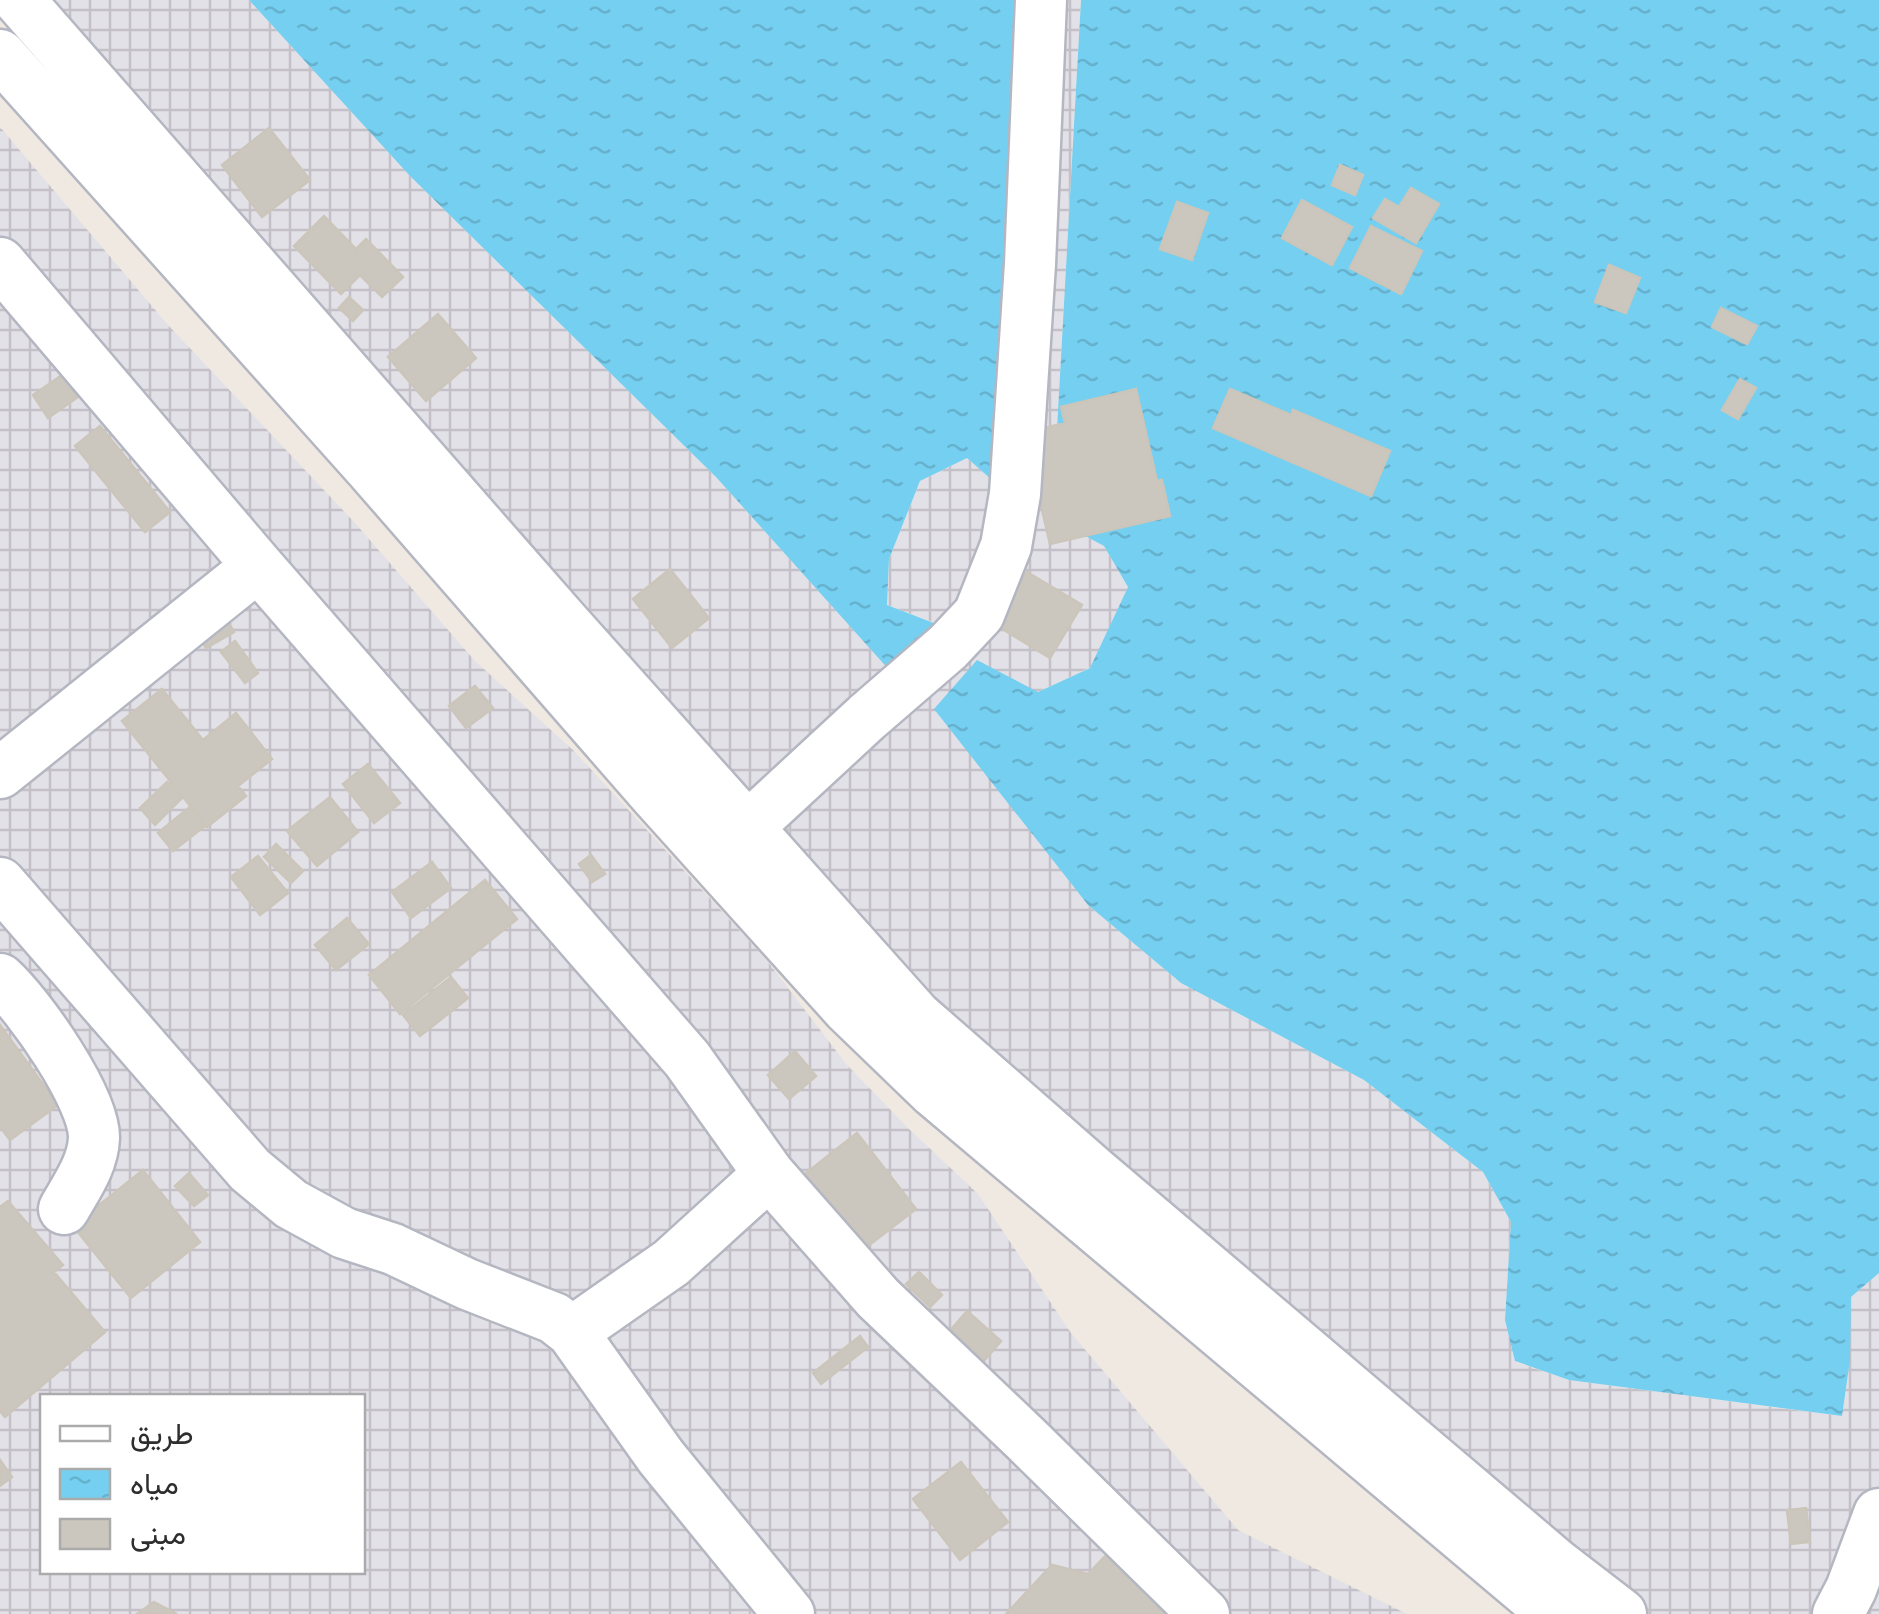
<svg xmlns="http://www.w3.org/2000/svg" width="1879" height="1614" viewBox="0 0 1879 1614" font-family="Commissioner,Vazirmatn,sans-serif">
  <defs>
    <pattern id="industrial-grid" width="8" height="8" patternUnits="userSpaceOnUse" patternTransform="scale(2.5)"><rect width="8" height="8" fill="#e3e1e8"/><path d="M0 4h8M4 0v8" fill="none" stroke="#c3c1c7"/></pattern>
    <pattern id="water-ripples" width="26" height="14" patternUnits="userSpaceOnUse" patternTransform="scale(2.5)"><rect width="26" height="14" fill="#75cff0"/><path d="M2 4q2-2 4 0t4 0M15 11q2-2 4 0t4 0" fill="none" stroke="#66b2ce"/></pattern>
  </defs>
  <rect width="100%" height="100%" fill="#efe9e1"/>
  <path fill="url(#industrial-grid)" fill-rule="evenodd" d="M0 0H249L410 176 716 477 891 672 938 624 887 605 889 559 920 481 967 458 1000 487 1019 0H1081L1052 517 1104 546 1128 587 1091 667 1038 692 1088 905 1181 983 1364 1080 1483 1172 1511 1222 1505 1319 1516 1362 1569 1380 1841 1416 1851 1297 1879 1273V1614H1602L913 1033Z
    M0 127 168 325 355 523 475 661 574 751 765 958 847 1065 908 1128 978 1194 1071 1333 1238 1530 1407 1614H0ZM42 1396H362V1572H42Z"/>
  <path fill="url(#water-ripples)" d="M249 0H1019L1001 488 967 458 920 481 889 559 887 605 939 625 891 672 716 477 410 176Z
    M1081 0H1879V1273L1851 1297 1850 1360 1842 1416 1569 1380 1515 1361 1505 1320 1511 1222 1483 1172 1364 1080 1181 983 1088 905 934 709 977 660 1038 692 1090 668 1128 587 1104 546 1052 518Z"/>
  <path fill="#cbc7bf" stroke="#cbc5ba" stroke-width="2.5" d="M269 128 310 180 262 217 222 165Z
    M1340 165 1363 175 1355 195 1332 185Z
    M1411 188 1439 204 1416 243 1373 218 1385 199 1399 207Z
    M1302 200 1352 227 1332 265 1282 238Z
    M1177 202 1208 213 1192 260 1160 249Z
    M324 216 356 249 366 239 403 277 382 297 360 275 341 294 294 246Z
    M1371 226 1422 251 1401 294 1350 268Z
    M1609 265 1640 278 1626 313 1595 302Z
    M349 297 363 310 353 321 339 308Z
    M1721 308 1757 326 1747 344 1712 327Z
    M438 314 476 358 426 401 388 357Z
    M62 375 78 397 48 418 33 395Z
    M1740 379 1756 388 1738 419 1722 410Z
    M1136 389 1157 481 1162 480 1170 516 1050 544 1024 433 1065 423 1061 407Z
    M1230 389 1291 415 1293 410 1390 451 1371 496 1213 428Z
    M100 426 170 512 145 532 75 446Z
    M670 569 709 618 672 648 633 599Z
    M1027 572 1082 605 1050 658 996 625Z
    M225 616 234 632 206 648 197 632Z
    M235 641 258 673 245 683 221 652Z
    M475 686 493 708 466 728 449 706Z
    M162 689 203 740 236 713 272 759 238 786 246 796 207 827 122 721Z
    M368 764 400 803 374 823 343 784Z
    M167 782 182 798 155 825 140 808Z
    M330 797 358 832 317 866 287 831Z
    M191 806 206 825 173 851 158 833Z
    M276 844 303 871 291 883 264 857Z
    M591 855 605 874 592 882 579 864Z
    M258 856 288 893 260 915 231 877Z
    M432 862 451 888 411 918 392 892Z
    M485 880 517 919 400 1014 369 975Z
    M347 918 369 944 336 970 315 945Z
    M451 977 468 998 420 1036 403 1015Z
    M0 1025 58 1105 10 1140 0 1127Z
    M795 1051 816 1076 789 1099 768 1075Z
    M857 1133 916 1209 855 1256 796 1181Z
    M143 1170 200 1242 131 1298 73 1226Z
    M189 1173 208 1195 194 1206 175 1186Z
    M8 1201 63 1265 54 1272 105 1332 5 1417 0 1411V1207Z
    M919 1272 942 1295 930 1307 906 1284Z
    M967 1311 1001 1341 983 1362 949 1332Z
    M860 1336 868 1347 821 1384 813 1373Z
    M0 1460 12 1477 0 1486Z
    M961 1462 1008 1522 960 1560 913 1499Z
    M1806 1508 1810 1542 1791 1544 1787 1510Z
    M1113 1548 1203 1614H1006L1052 1565 1088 1574Z
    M154 1602 177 1614H137Z"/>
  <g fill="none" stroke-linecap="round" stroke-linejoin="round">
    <defs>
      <path id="minor" d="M19 0 564 622 916 1016 1093 1171 1556 1564 1621 1614
        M0 55 369 467 656 796 848 1009 934 1092 1554 1614
        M0 263 258 566 687 1059 769 1174 878 1298 1027 1440 1204 1614
        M0 773 258 566
        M747 828 867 717 948 647 979 614 1006 546 1015 494 1030 264 1041 0
        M0 883 250 1170 291 1204 344 1233 393 1249 467 1284 554 1318 572 1332 671 1263 769 1174
        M0 979C29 1005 95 1099 94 1138 93 1164 77 1186 64 1209
        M572 1332 661 1457 789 1614
        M1838 1614 1851 1589 1879 1514"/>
    </defs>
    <use href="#minor" stroke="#b4b7c1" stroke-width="55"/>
    <use href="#minor" stroke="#fff" stroke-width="50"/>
  </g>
  <rect x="40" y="1394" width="325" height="180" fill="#ffffff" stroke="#ababab" stroke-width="2.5"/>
  <rect x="60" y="1426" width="50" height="15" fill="#ffffff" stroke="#ababab" stroke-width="2.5"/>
  <text x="130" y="1444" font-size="30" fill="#2e2e2e">طريق</text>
  <rect x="60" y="1469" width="50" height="30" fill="url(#water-ripples)" stroke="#ababab" stroke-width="2.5"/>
  <text x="130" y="1494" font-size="30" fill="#2e2e2e">مياه</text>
  <rect x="60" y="1519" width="50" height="30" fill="#cbc7bf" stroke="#ababab" stroke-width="2.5"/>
  <text x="130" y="1544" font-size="30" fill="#2e2e2e">مبنى</text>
</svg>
